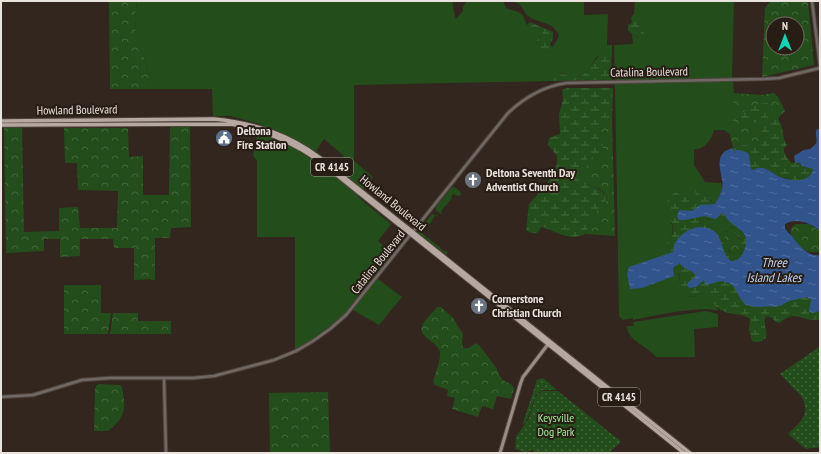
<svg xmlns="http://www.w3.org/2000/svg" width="821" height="454" viewBox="0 0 821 454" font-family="'PT Sans Narrow',sans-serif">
  <defs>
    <pattern id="forest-crowns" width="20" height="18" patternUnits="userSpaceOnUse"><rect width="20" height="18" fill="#234e1c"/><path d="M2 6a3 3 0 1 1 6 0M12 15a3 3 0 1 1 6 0" fill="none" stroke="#43673c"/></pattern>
    <pattern id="wetland-marsh" width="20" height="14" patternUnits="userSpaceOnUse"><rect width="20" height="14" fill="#234e1c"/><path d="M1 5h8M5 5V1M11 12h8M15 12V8" fill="none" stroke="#43673c"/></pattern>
    <pattern id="park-dots" width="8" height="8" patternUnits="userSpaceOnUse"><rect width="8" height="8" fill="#234e1c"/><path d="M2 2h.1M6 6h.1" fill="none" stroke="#43673c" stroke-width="1.8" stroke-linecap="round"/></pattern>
    <pattern id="water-ripples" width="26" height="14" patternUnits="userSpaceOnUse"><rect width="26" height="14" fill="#32548d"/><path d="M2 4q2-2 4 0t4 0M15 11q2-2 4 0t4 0" fill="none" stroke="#506c9c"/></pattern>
  </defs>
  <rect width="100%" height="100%" fill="#32261e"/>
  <path fill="#234e1c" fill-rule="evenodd" d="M137 1H453C452 7 455 12 455 18H457L463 11V7L467 1H503L505 5 506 8 518 12 523 15 527 26 541 29 543 34 535 42V50C541 54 545 54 551 52 553 45 557 41 559 35 552 21 540 24 528 16 524 13 524 8 520 5 519 3 514 2 512 1H584V15L608 14 607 45H612V62L611 54 596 57C592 65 583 79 572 77 569 77 565 75 562 73L552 81 354 85V161L373 177 363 190 311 149 283 134 259 124 231 116H213L212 89H148L149 78 145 60 136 39 135 19ZM324 139 344 156 335 166 316 151Z
    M635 1H734L732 79 615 81 614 45 633 44 632 34 638 38 634 22 632 24 631 17 634 14Z
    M733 81C734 96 737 122 731 135L724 130H714C712 140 704 150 694 149V165L705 182 721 183C724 189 719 198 715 203H713L710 199V196L700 190 695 199H689L684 195 671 223C675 231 671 236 667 245L669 246 664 256 673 269 675 268 680 272 678 274C680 279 680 288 682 291 686 298 694 299 699 293 707 293 717 304 718 311 702 305 652 316 633 320V318L623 320 619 316 615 83Z
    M258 131C299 145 326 169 359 195L358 197 391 224 378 241 393 255C367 288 337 335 295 349V237H257V161L253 156Z
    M452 187C456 187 461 191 461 195L458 196 453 194 451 197 453 199H451L447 204 448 205H446L441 211 442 213 441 214 436 210V207Z
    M432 214 438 216H435L432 220 433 221 431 222 423 231V234L427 238 429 237 428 238 433 242H435L434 243 439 247 440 246V248L445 252 446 251 448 252 446 255 418 233 419 228 422 226Z
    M719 216H721L731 228 736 230V235L726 231H722L727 245 724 244C721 232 711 226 699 223V221L702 218 710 220Z
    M379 277 378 279 402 297 379 325 353 310 331 330 347 316Z
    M706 311 718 314V327L694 329 695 357H656C649 347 627 341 627 326H634L633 322Z"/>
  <path fill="url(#forest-crowns)" fill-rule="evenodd" d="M109 1H137L135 19 136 38 145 60 149 78 148 89H110Z
    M771 1H808L814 65 762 77 765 8ZM773 24H797V48H773Z
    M734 93 762 95 774 93 778 97 785 111 779 117 778 122 768 117V115L757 106 747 111 740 117V122C748 125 754 121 761 123L762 143 759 147C747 148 746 141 733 148L730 136 733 130Z
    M609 119H612L615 236 585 234 595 212 606 202C606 200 607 197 606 195 601 184 579 188 579 168L583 167 586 157 591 156 596 160 599 159C602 155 603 149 603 144L599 141 602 130Z
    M22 126 24 232 59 231V208L78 207 80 228H117L118 191 78 190 77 163H65L64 128H128L129 157 143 156V195H169L170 127H190L191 227 171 228 170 238H155V280H151V279L134 280V248H114L113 239H80V256L60 257V239H44V251L6 253 4 127Z
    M797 224H809L820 231V252C816 252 811 253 807 251 799 248 781 229 797 224Z
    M722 231C732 231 739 236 743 245L741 252 732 254 727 248 724 236 721 234Z
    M64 285H101V313H111L108 334H64Z
    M437 307H441L453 318 463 334 462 342 463 348C469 349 471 347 475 343L479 345 497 369 499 375 503 380 512 385 514 389 511 399 497 396 493 409 482 406 478 417 452 409 455 398 447 396 448 390 435 385 433 382C435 373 441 361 440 352 438 342 417 336 422 326 425 319 433 313 437 307Z
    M113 313H138V321H171V334H110Z
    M99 384 120 385 122 387C126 408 126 417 108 431H94L95 389 96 386Z
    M328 392 330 452 270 453 269 393Z"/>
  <path fill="url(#wetland-marsh)" fill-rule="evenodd" d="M530 22 553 32V38L550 45 553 47 551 52C544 54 536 55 533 46L535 42 543 34 541 29 526 26Z
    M634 22H639L642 24C643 29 646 36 641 39 637 37 631 34 628 30V25Z
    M603 53 611 54 612 80 552 81V77C561 69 567 79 577 77 588 75 593 59 603 53Z
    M567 88H613L612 119H609L602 130 599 141 603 144 602 155 599 160H596L591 156 586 157 588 161 587 166 579 168C579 185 597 185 606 195L605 208 598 209 595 212 585 234C567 242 558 231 541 227 538 235 533 235 526 230L529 204 546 185 555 171 557 162V156L548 145 549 138C553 136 557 136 560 133L559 115 563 99 562 90Z
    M767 103C771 106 772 108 772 114L768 115V117L775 118 778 122V120C785 127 781 137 787 145L784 148V152C786 155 788 161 792 163L799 162 802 166 811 167 813 169 812 177 802 181H796L778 176 770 171 763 168 752 170 750 167V161L736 153 735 154 733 148C741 142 748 146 757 147L762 143 761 123H752L743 125 740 122 741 113 758 104Z
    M695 190H700L710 196C710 199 711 203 715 203L743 233 748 241 745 259 691 271 696 275 704 277 802 293 820 307V319C807 322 802 316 792 316 785 317 783 322 778 323L770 317 766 316C762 325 768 329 766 338 761 342 757 343 752 341L749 330 750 319C741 312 727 316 718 308 711 303 709 293 699 293 694 299 684 298 681 289 680 286 679 273 679 271L649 260 657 256H664L669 246 667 245C669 239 675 233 673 227 670 215 660 197 677 192L684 195 689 199H695L696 196ZM719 216H721L727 224 735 230 736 235C742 239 743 245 741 252L732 254 729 252 727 245 724 244C721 232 711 226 699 223V221L702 218 714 220Z"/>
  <path fill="url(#park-dots)" d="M819 347 820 348V447L806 449 788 434C800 422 811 415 802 397L780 374Z
    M543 378 557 390H542L535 396 528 418 522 426 537 380Z
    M542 391H558L614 436 620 440V443L609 453H537L531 450 527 453 515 449 516 437 529 418 535 397Z"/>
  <path fill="url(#water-ripples)" d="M817 129H820V231C812 223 796 217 785 224V228C787 232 789 233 792 236 798 244 807 257 820 255V311L812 313 809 311 811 300 807 297 789 301 780 306 757 307 746 305 742 301 734 287 729 283 721 281 706 285 704 280 696 287 689 288 687 283 694 278 696 275C691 270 685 270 679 263L673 268 674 276 642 288 630 289 627 274 629 267 673 252C674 249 673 246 675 243 682 230 702 221 715 232 724 240 721 254 731 261 737 261 740 258 743 253 755 228 730 229 725 215L722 213 716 219 704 216 685 220H679L677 217 678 212 680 210 692 211 700 205 716 204 715 203C720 197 724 187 722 180 721 172 716 159 724 152 726 150 730 149 733 148L735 154 736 150H740L748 153C751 159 749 165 752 170 755 170 759 167 761 168 767 168 772 173 778 176 789 181 809 185 813 169L802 166 799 162 796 163 795 162 794 156 804 150 810 149 816 144C818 139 814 135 817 129Z"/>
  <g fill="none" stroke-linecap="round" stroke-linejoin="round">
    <defs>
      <path id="tertiary" d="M812 1 820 65
        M164 378 166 453
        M1 397 33 395 82 380 110 378H193L214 376 274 360 296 351 313 341 330 329 346 315 508 113C525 97 544 86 567 83L764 79 779 78 820 68"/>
      <path id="secondary" d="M500 453 521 382 523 377 549 343"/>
      <path id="primary" d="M1 121 214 119C254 123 288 134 320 158L690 453
        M1 125 231 124C263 129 292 142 318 160L684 453"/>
    </defs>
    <use href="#tertiary" stroke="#4f443c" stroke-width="4.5"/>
    <use href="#secondary" stroke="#4f443c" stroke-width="5"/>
    <use href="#primary" stroke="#4f443c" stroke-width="5.5"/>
    <use href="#tertiary" stroke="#706865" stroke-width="2.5"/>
    <use href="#secondary" stroke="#988c87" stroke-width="3"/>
    <use href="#primary" stroke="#b6a7a1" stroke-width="3.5"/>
  </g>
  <defs>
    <symbol id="civic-disc" viewBox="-11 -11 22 22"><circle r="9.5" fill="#5c6f8a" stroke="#281d15"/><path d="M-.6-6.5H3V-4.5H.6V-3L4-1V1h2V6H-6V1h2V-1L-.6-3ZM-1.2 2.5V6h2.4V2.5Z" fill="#fff"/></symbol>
    <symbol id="church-disc" viewBox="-11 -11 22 22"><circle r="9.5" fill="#6b7280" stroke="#281d15"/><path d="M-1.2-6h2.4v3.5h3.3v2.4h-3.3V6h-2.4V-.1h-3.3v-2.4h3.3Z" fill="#fff"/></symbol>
  </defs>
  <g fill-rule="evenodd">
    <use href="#civic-disc" x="214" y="128" width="20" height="20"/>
    <use href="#church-disc" x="463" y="170" width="20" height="20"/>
    <use href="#church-disc" x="469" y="296" width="20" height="20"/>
  </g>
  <g text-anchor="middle" stroke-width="4" stroke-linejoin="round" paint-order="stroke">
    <g fill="#281d15" stroke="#b0a7a0" stroke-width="1">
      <rect x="311" y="158" width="42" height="18" rx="3"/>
      <rect x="598" y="388" width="42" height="18" rx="3"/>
    </g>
    <g font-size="11" font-weight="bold" fill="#eae2dc">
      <text x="332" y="171">CR 4145</text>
      <text x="619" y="401">CR 4145</text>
    </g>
    <g font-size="12" fill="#eae2dc" stroke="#281d15">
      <text transform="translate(649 72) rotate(-1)" y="4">Catalina Boulevard</text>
      <text transform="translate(77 110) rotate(-1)" y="4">Howland Boulevard</text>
      <text transform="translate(393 203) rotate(39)" y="4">Howland Boulevard</text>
      <text transform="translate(378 262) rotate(-51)" y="4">Catalina Boulevard</text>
    </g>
    <g font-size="12" font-weight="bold" fill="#eae2dc" stroke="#281d15" text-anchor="start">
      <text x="237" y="135">Deltona<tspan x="237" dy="14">Fire Station</tspan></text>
      <text x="486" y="177">Deltona Seventh Day<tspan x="486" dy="14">Adventist Church</tspan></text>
      <text x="492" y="303">Cornerstone<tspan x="492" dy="14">Christian Church</tspan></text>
    </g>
    <g font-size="12" fill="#a3eb98" stroke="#281d15">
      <text x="556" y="422">Keysville<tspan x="556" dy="14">Dog Park</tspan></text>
    </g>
    <g font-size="13" font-style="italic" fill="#bfd4f7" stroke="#281d15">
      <text x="774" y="267">Three<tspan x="774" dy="15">Island Lakes</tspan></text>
    </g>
  </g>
  <rect width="821" height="454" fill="none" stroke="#eae2dc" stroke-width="4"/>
  <g transform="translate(785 36)"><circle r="19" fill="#281d15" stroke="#766c65"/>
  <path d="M0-3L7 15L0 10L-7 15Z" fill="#0ed5b4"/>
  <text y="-6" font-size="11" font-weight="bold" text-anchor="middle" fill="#eae2dc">N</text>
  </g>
</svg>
